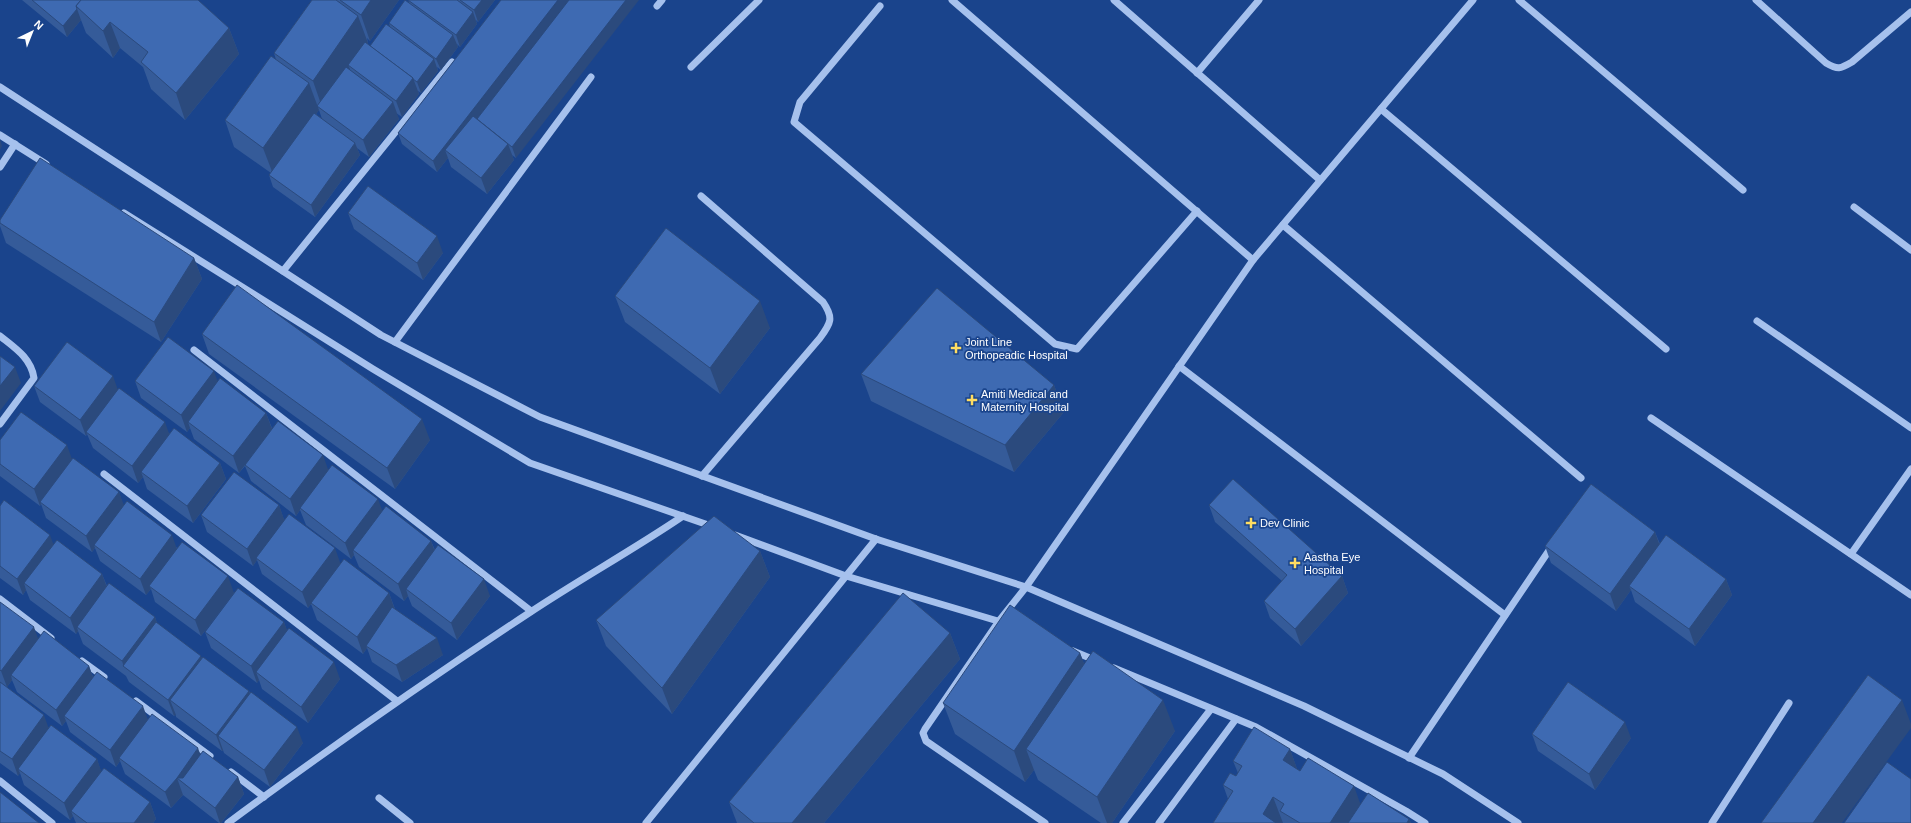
<svg xmlns="http://www.w3.org/2000/svg" width="1911" height="823" viewBox="0 0 1911 823" font-family="Arial,sans-serif">
<style>
.lines{fill:none;stroke-linecap:round;stroke-linejoin:round}
.minor{stroke:#a6c1ed;stroke-width:7}
.wall{fill:#355b99;fill-rule:evenodd}
.shaded-wall{fill:#2b4a7d}
.building{fill:#3e6ab2;stroke:#2b4a7d}
.poi-dot{fill:#ffdd62;stroke:#1a448c;stroke-width:1.5}
.labels{text-anchor:middle;dominant-baseline:central;stroke-width:3.5;stroke-linejoin:round;paint-order:stroke}
.poi-label{font-size:11px;fill:#fff;stroke:#1a448c;text-anchor:start}
</style>
<rect width="100%" height="100%" fill="#1a448c"/>
<g class="lines">
<g class="minor">
<path d="M952,0l301,260"/>
<path d="M1114,0l206,180"/>
<path d="M1519,0l224,190"/>
<path d="M1756,0l70,63c12,7 14,6 26,-1l59,-50"/>
<path d="M657,6l5,-6"/>
<path d="M880,6l-80,96 -6,20 261,222 22,5 120,-138"/>
<path d="M691,67l68,-67"/>
<path d="M1197,73l62,-73"/>
<path d="M0,87l381,248 159,82 336,122 150,48 278,119 139,68 75,49"/>
<path d="M1381,109l285,240"/>
<path d="M0,135l46,29"/>
<path d="M0,167l15,-23"/>
<path d="M701,196l122,106c11,16 8,21 -3,36l-118,138"/>
<path d="M1854,207l57,43"/>
<path d="M124,213l249,156 157,94 184,64"/>
<path d="M1283,225l298,253"/>
<path d="M283,271l169,-209"/>
<path d="M1757,321l154,107"/>
<path d="M0,336c15,12 31,22 34,42l-34,46"/>
<path d="M395,342l196,-265"/>
<path d="M194,350l337,261"/>
<path d="M1179,366l326,249"/>
<path d="M1651,418l260,177"/>
<path d="M104,474l293,227"/>
<path d="M735,535l111,41 162,48"/>
<path d="M1851,554l60,-85"/>
<path d="M0,599l51,39"/>
<path d="M1073,651l24,10"/>
<path d="M82,661l22,16"/>
<path d="M1114,668l142,59 150,84 19,12"/>
<path d="M136,701l74,55"/>
<path d="M1409,758l143,-212"/>
<path d="M231,772l33,25"/>
<path d="M0,781l52,42"/>
<path d="M379,798l31,25"/>
<path d="M228,823c99,-73 199,-143 301,-210 51,-34 104,-63 154,-97"/>
<path d="M646,823l230,-284"/>
<path d="M1045,823l-119,-82 -3,-8 2,-4 74,-108 27,-34 227,-327 220,-260"/>
<path d="M1123,823l88,-114"/>
<path d="M1159,823l77,-104"/>
<path d="M1712,823l77,-120"/>
</g>
</g>
<g class="wall">
<path d="M22,0h176l31,28 10,26 -54,66 -34,-31 -8,-22 -23,-19 -7,10 -27,-25 -5,-13 -14,17z"/>
<path d="M312,0h87l-29,41 -3,-3 1,5 -1,1 3,2 20,-19 -1,-4 20,-21 -1,-2h87l-17,22 -2,-2 1,4 -17,23 -3,-3 1,3 -17,23 -4,-3 1,4 -17,22 -3,-2 1,3 -17,23 -6,-4 3,6 -30,38 -12,-9 3,7 -45,62 -42,-30 -4,-12 2,-2 -37,-26 -9,-27 51,-60 -2,-7zM319,110l3,9 -6,-5z"/>
<path d="M501,0l15,158 -4,-3 2,5 -27,34 -36,-27 -3,-9 -11,14 -35,-28 -4,-11z"/>
<path d="M348,213l95,40 -20,27 -69,-51z"/>
<path d="M0,220l194,38 8,21 -41,63 -155,-99 -6,-17z"/>
<path d="M615,296l155,32 -50,66 -95,-72z"/>
<path d="M202,334l228,106 -35,49 -186,-135z"/>
<path d="M861,374l193,11 10,27 -50,60 -143,-71z"/>
<path d="M135,381l83,1 48,31 6,15 57,42 53,41 49,30 4,9 55,46 -33,44 -45,-34 -4,-10 -4,5 -45,-34 -5,-12 -3,4 -45,-34 -6,-15 -4,6 -45,-35 -6,-15 -6,7 -45,-34 -4,-11 -3,4 -46,-34z"/>
<path d="M34,386l84,4 52,44 50,29 6,16 -33,44 -46,-34 -4,-12 -5,6 -45,-35 -6,-14 -1,2 -46,-34z"/>
<path d="M0,440l72,19 47,33 4,13 111,88 -33,43 -46,-34 -4,-13 -5,6 -46,-34 -5,-13 -3,4 -46,-34 -5,-14 -1,2 -40,-30z"/>
<path d="M279,505l5,15 57,44 48,29 6,16 48,46 -41,27 -30,-20 -5,-14 -4,6 -46,-34 -6,-16 -3,4 -46,-34 -5,-14 -4,6 -46,-34 -6,-17z"/>
<path d="M1209,505l133,71 6,17 -47,53 -31,-28 -6,-17 18,-20 -67,-59z"/>
<path d="M0,506l53,39 49,29 5,12 48,31 2,6 45,35 47,33 1,2 53,50 -33,44 -46,-34 -1,-3 -1,1 -46,-34v-2l-2,1 -45,-34 -3,-6 -43,-32 -5,-13 -2,3 -46,-34 -4,-10 -3,5 -23,-17z"/>
<path d="M1655,532l5,12 66,35 6,16 -37,51 -60,-44 -4,-12 -15,21 -65,-48 -6,-17z"/>
<path d="M760,551l10,26 -98,137 -66,-68 -10,-26z"/>
<path d="M0,602l38,37 51,27 4,11 55,43 52,35 38,22 6,17 -23,29h-2l-36,-28 -12,13 -46,-34 -5,-13 -4,6 -46,-35 -4,-11 -4,5 -45,-34 -5,-12 -5,7 42,41 48,31 4,13 49,30 6,17 -3,4h-77l-3,-7 -3,4 -46,-35 -4,-12 -2,3 -18,-13z"/>
<path d="M284,622l3,9 53,48 -32,44 -46,-34 -3,-9 -2,3 -46,-35 -6,-16z"/>
<path d="M950,633l10,26 -136,164h-87l-8,-21z"/>
<path d="M1080,653l4,11 91,67 -63,92h-11l-63,-43 -4,-10 -9,12 -70,-48 -12,-31z"/>
<path d="M1532,734l99,4 -36,52 -57,-39z"/>
<path d="M1290,749l7,20 63,35 49,15 2,4h-198l15,-24 -5,-14 13,-9 2,-3 -5,-12z"/>
</g>
<g class="shaded-wall">
<path d="M371,0h28l-29,41 -9,-26z"/>
<path d="M482,0h13l-17,22 -4,-12z"/>
<path d="M558,0h13l-94,121 -32,29 3,8 -11,14 -4,-11z"/>
<path d="M626,0h13l-123,158 -4,-11z"/>
<path d="M77,9l4,11 -14,17 -4,-11z"/>
<path d="M473,12l4,12 -17,23 -4,-12z"/>
<path d="M358,16l10,27 -17,24 -3,-2 2,4 -28,38 -9,-26z"/>
<path d="M110,22l10,26 -7,10 -10,-27z"/>
<path d="M229,28l10,26 -54,66 -9,-27z"/>
<path d="M453,35l5,12 -17,23 -5,-11z"/>
<path d="M434,59l4,12 -17,22 -4,-11z"/>
<path d="M413,78l6,16 -17,23 -6,-16z"/>
<path d="M309,83l10,27 -46,64 -10,-26z"/>
<path d="M393,102l6,17 -30,38 -6,-17z"/>
<path d="M0,139l2,7 -2,4z"/>
<path d="M355,143l5,12 -45,62 -4,-12z"/>
<path d="M508,144l6,16 -27,34 -6,-16z"/>
<path d="M437,236l6,17 -20,27 -6,-17z"/>
<path d="M194,258l8,21 -41,63 -7,-20z"/>
<path d="M760,301l10,27 -50,66 -10,-26z"/>
<path d="M15,367l6,16 -21,28v-25z"/>
<path d="M214,371l6,17 -32,34 2,6 -3,4 -6,-17z"/>
<path d="M113,376l6,17 -33,39 1,2 -1,2 -6,-16z"/>
<path d="M1054,385l10,27 -50,60 -9,-27z"/>
<path d="M266,413l6,16 -33,44 -6,-17z"/>
<path d="M422,419l8,21 -35,49 -8,-21z"/>
<path d="M165,422l6,17 -30,33 2,5 -5,6 -6,-17z"/>
<path d="M67,445l6,17 -33,40 1,2 -1,2 -6,-17z"/>
<path d="M323,455l6,17 -29,36v2l-4,6 -6,-17z"/>
<path d="M220,463l6,16 -33,44 -6,-17z"/>
<path d="M119,492l6,16 -31,37 1,3 -3,4 -6,-16z"/>
<path d="M378,499l6,16 -31,35 1,5 -3,4 -6,-16z"/>
<path d="M279,505l6,17 -29,36 1,2 -4,6 -6,-17z"/>
<path d="M1655,532l6,17 -32,37 2,4 -15,21 -6,-17z"/>
<path d="M50,535l6,16 -32,32 2,7 -3,5 -6,-16z"/>
<path d="M172,535l6,17 -29,34 2,3 -5,6 -6,-16z"/>
<path d="M431,541l6,16 -31,32 2,7 -4,5 -6,-17z"/>
<path d="M335,548l6,17 -33,43 -6,-16z"/>
<path d="M760,551l10,26 -98,137 -10,-26z"/>
<path d="M102,574l6,16 -31,37 1,4 -2,3 -6,-16z"/>
<path d="M228,576l6,17 -33,43 -6,-16z"/>
<path d="M1342,576l6,17 -47,53 -6,-17z"/>
<path d="M484,579l6,17 -33,44 -6,-17z"/>
<path d="M1726,579l6,16 -37,51 -6,-17z"/>
<path d="M389,593l6,17 -29,36 1,2 -4,6 -6,-17z"/>
<path d="M155,617l6,17 -37,33 -2,-6z"/>
<path d="M284,622l6,16 -34,34 3,8 -2,3 -6,-17z"/>
<path d="M34,627l6,17 -29,31 1,5 -5,7 -6,-16z"/>
<path d="M950,633l10,26 -136,164h-32z"/>
<path d="M437,638l6,17 -41,27 -6,-17z"/>
<path d="M1080,653l12,31 -66,65 8,21 -9,12 -11,-31z"/>
<path d="M201,656l6,17 -37,27 6,15 -2,1 -6,-16z"/>
<path d="M334,662l6,17 -32,44 -7,-16z"/>
<path d="M89,666l6,17 -31,33 2,5 -4,5 -6,-16z"/>
<path d="M249,691l6,16 -37,29 5,14 -1,1 -6,-16z"/>
<path d="M1163,700l12,31 -63,92h-5l-10,-26z"/>
<path d="M1902,700l9,24v4l-69,95h-29z"/>
<path d="M143,706l6,17 -30,35 1,3 -4,6 -6,-17z"/>
<path d="M44,715l6,17 -32,37 2,4 -2,3 -6,-17z"/>
<path d="M1625,722l6,16 -36,52 -6,-16z"/>
<path d="M297,727l6,16 -33,44 -6,-17z"/>
<path d="M198,748l6,17 -16,22 -11,-9z"/>
<path d="M1290,749l11,31 -18,-20z"/>
<path d="M97,759l6,17 -32,35 2,5 -3,4 -6,-17z"/>
<path d="M238,777l6,17 -23,29h-1l-5,-15z"/>
<path d="M177,778l6,17 -12,13 -6,-16z"/>
<path d="M1354,786l11,31 -4,6h-31z"/>
<path d="M1273,797l10,26h-17l-3,-9z"/>
<path d="M150,802l6,17 -3,4h-19z"/>
<path d="M1409,819l2,4h-4z"/>
</g>
<g class="building">
<path d="M32,0h49l-5,6 1,3 -14,17z"/>
<path d="M81,0h117l31,28 -53,65 -35,-31 7,-10 -38,-30 -7,9 -27,-25z"/>
<path d="M312,0h24l22,16 -45,65 -39,-28z"/>
<path d="M340,0h31l-10,15z"/>
<path d="M405,0l48,35 -17,24 -47,-36z"/>
<path d="M408,0h49l16,12 -17,23z"/>
<path d="M460,0h22l-8,10z"/>
<path d="M501,0h57l-125,161 -35,-28z"/>
<path d="M569,0h57l-114,147 -35,-28z"/>
<path d="M386,24l48,35 -17,23 -4,-3v-1l-43,-32z"/>
<path d="M365,42l48,36 -17,23 -48,-36z"/>
<path d="M271,56l38,27 -46,65 -38,-28z"/>
<path d="M346,67l47,35 -30,38 -46,-34z"/>
<path d="M314,113l41,30 -44,62 -42,-30z"/>
<path d="M473,116l35,28 -27,34 -36,-28z"/>
<path d="M40,158l154,100 -40,64 -154,-99v-3z"/>
<path d="M368,186l69,50 -20,27 -69,-50z"/>
<path d="M666,228l94,73 -50,67 -95,-72z"/>
<path d="M237,285l185,134 -35,49 -185,-134z"/>
<path d="M937,288l117,97 -49,60 -144,-71z"/>
<path d="M168,337l46,34 -33,44 -46,-34z"/>
<path d="M67,342l46,34 -33,44 -46,-34z"/>
<path d="M0,356l15,11 -15,19z"/>
<path d="M220,378l46,35 -33,43 -45,-34z"/>
<path d="M119,388l46,34 -33,44 -46,-34z"/>
<path d="M21,412l46,33 -33,44 -34,-25v-24z"/>
<path d="M278,421l45,34 -33,44 -45,-34z"/>
<path d="M174,428l46,35 -33,43 -46,-34z"/>
<path d="M73,458l46,34 -33,44 -46,-34z"/>
<path d="M332,465l46,34 -33,44 -45,-35z"/>
<path d="M234,472l45,33 -32,44 -46,-34z"/>
<path d="M1233,479l109,97 -47,53 -31,-28 23,-26 -78,-70z"/>
<path d="M1591,484l64,48 -45,62 -65,-48z"/>
<path d="M4,500l46,35 -33,44 -17,-13v-60z"/>
<path d="M127,501l45,34 -32,44 -46,-34z"/>
<path d="M386,506l45,35 -33,43 -45,-34z"/>
<path d="M289,514l46,34 -33,44 -46,-34z"/>
<path d="M714,516l46,35 -98,137 -66,-68z"/>
<path d="M1666,535l60,44 -37,50 -60,-43z"/>
<path d="M57,540l45,34 -32,44 -46,-35z"/>
<path d="M182,542l46,34 -33,44 -46,-34z"/>
<path d="M438,545l46,34 -33,44 -45,-34z"/>
<path d="M344,559l45,34 -32,44 -46,-34z"/>
<path d="M109,583l46,34 -33,44 -45,-34z"/>
<path d="M238,588l46,34 -33,44 -46,-34z"/>
<path d="M903,593l47,40 -158,190h-38l-25,-21z"/>
<path d="M0,602l34,25 -33,44 -1,-1z"/>
<path d="M1010,605l70,48 -66,98 -71,-48z"/>
<path d="M392,607l45,31 -41,27 -30,-19z"/>
<path d="M156,622l45,34 -33,44 -45,-34z"/>
<path d="M289,628l45,34 -33,45 -45,-35z"/>
<path d="M44,631l45,35 -33,44 -45,-35z"/>
<path d="M1093,651l70,49 -66,97 -71,-48z"/>
<path d="M203,657l46,34 -33,44 -46,-35z"/>
<path d="M97,672l46,34 -33,44 -46,-34z"/>
<path d="M1868,675l34,25 -89,123h-52z"/>
<path d="M0,682l44,33 -32,44 -12,-8z"/>
<path d="M1568,682l57,40 -36,52 -57,-40z"/>
<path d="M251,692l46,35 -33,43 -46,-34z"/>
<path d="M152,714l46,34 -21,30 -12,14 -46,-34z"/>
<path d="M51,725l46,34 -33,44 -46,-34z"/>
<path d="M1254,727l36,22 -7,11 17,11 8,-13 46,28 -24,37h-30l-20,-12 4,-7 -11,-7 -10,17 13,9h-63l20,-32 -10,-6 7,-12 6,3 6,-10 -9,-5z"/>
<path d="M203,751l35,26 -23,31 -38,-30h6z"/>
<path d="M1887,762l24,17v44h-67z"/>
<path d="M104,768l46,34 -16,21h-47l-16,-12z"/>
<path d="M0,792l39,31h-39z"/>
<path d="M1368,793l41,26 -2,4h-59z"/>
</g>
<g class="poi-dot">
<path d="M954 342h4v4h4v4h-4v4h-4v-4h-4v-4h4z"/>
<path d="M970 394h4v4h4v4h-4v4h-4v-4h-4v-4h4z"/>
<path d="M1249 517h4v4h4v4h-4v4h-4v-4h-4v-4h4z"/>
<path d="M1293 557h4v4h4v4h-4v4h-4v-4h-4v-4h4z"/>
</g>
<g class="labels">
<g class="poi-label">
<text x="965" y="342">Joint Line<tspan x="965" dy="13">Orthopeadic Hospital</tspan></text>
<text x="981" y="394">Amiti Medical and<tspan x="981" dy="13">Maternity Hospital</tspan></text>
<text x="1260" y="523">Dev Clinic</text>
<text x="1304" y="557">Aastha Eye<tspan x="1304" dy="13">Hospital</tspan></text>
</g>
</g>
<g transform="translate(32 32) rotate(43)" stroke="#1a448c" stroke-width="3" paint-order="stroke">
<path d="M0-3L7 15L0 10L-7 15Z" fill="#ffffff"/>
<text y="-6" font-size="11" font-weight="bold" text-anchor="middle" fill="#ffffff">N</text>
</g>
</svg>
